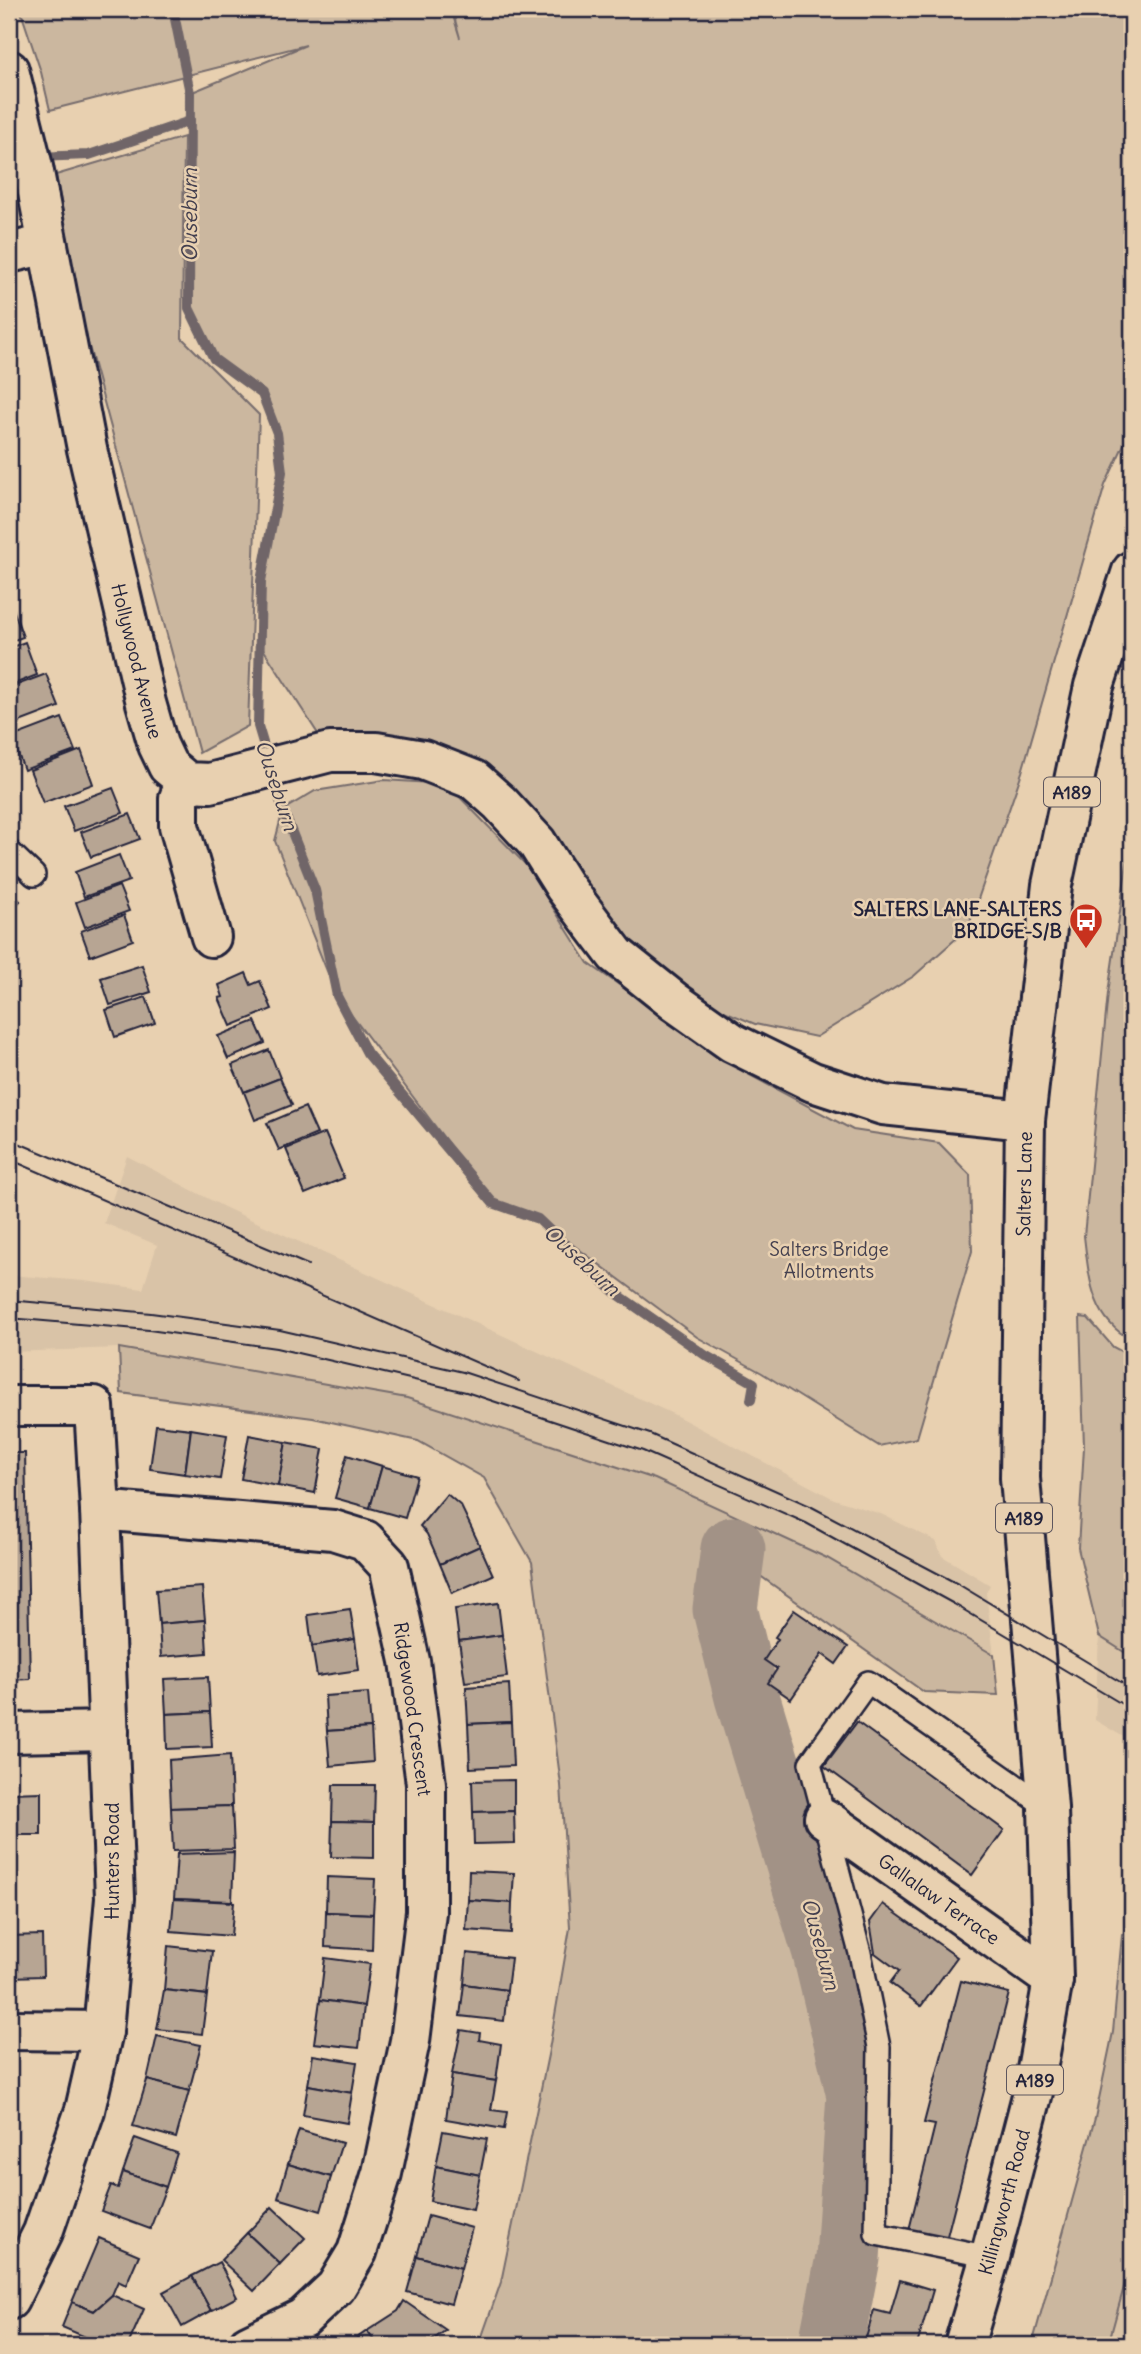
<svg xmlns="http://www.w3.org/2000/svg" width="1141" height="2354" viewBox="0 0 1141 2354" font-family="Delius,sans-serif">
<style>
.built{fill:#d9c3a7}
.green{fill:#cbb79f;stroke:#766c6d;stroke-width:2}
.lines{fill:none;stroke-linecap:round;stroke-linejoin:round}
.stream{stroke:#6f6568;stroke-width:10}
.river{stroke:#a29286;stroke-width:65}
.building{fill:#b7a593;stroke:#22223b;stroke-width:2}
.lane-casing{stroke:#22223b;stroke-width:26}
.street-casing{stroke:#22223b;stroke-width:44}
.primary-casing{stroke:#22223b;stroke-width:44}
.lane{stroke:#e8d0b0;stroke-width:21}
.street{stroke:#e8d0b0;stroke-width:38}
.primary{stroke:#e8d0b0;stroke-width:38}
.tram{stroke:#22223b;stroke-width:2}
.labels{text-anchor:middle;dominant-baseline:central;stroke-width:5;stroke-linejoin:round;paint-order:stroke}
.shield{fill:#e8d0b0;stroke:#5d565e;stroke-width:2}
.shield-label{font-size:18px;font-weight:bold;fill:#22223b}
.street-label{font-size:19px;fill:#22223b;stroke:#e8d0b0}
.poi-label{font-size:19px;font-weight:bold;fill:#22223b;stroke:#e8d0b0;text-anchor:end}
.park-label{font-size:19px;fill:#44404f;stroke:#e8d0b0}
.water-label{font-size:21px;font-style:italic;fill:#423e4e;stroke:#e8d0b0}
</style>
<rect width="100%" height="100%" fill="#e8d0b0"/>
<filter id="ink" filterUnits="userSpaceOnUse"><feTurbulence type="fractalNoise" baseFrequency=".0143" numOctaves="2"/><feDisplacementMap in="SourceGraphic" scale="14" xChannelSelector="R" yChannelSelector="G"/><feConvolveMatrix kernelMatrix="1 2 1 2 8 2 1 2 1" color-interpolation-filters="sRGB"/></filter>
<g filter="url(#ink)">
<g class="built">
<path d="M127,1156l97,51 449,207 161,85 47,15 55,27 6,15 48,29 -4,8 8,62 -167,-97 -172,-79 -248,-81 -288,-50 -110,4v-77l75,6 59,8 14,-44 -53,-22z"/>
<path d="M1099,1636l33,21v85l-37,-22z"/>
<path d="M1132,2258v87h-24z"/>
</g>
<g class="green">
<path d="M20,9h431l9,29 -8,-29h680v418l-27,58 -83,287 -54,156 -54,48 -98,61 -61,-13 -62,-26 -52,-44 -91,-119 -63,-66 -165,-29 -62,-96 1,-63 21,-109 -5,-39 -15,-39 -48,-35 -25,-51 1,-215 116,-48 -256,65 -9,-38z"/>
<path d="M184,137l-2,201 77,77 -11,311 -49,27 -115,-425 -28,-153z"/>
<path d="M384,780l63,4 79,81 62,98 154,108 111,59 86,13 31,32 2,76 -55,187 -38,8 -117,-73 -65,-36 -159,-118 -45,-16 -156,-207 -62,-155 8,-31 32,-19z"/>
<path d="M1132,829v511c-41,-21 -43,-63 -48,-104l24,-243z"/>
<path d="M1080,1317l8,1 25,29 19,10v300l-33,-21 -21,-88 6,-101z"/>
<path d="M119,1348l288,50 248,81 172,79 167,97 4,40 -74,-3 -172,-122 -4,48 5,52 36,97 60,223 12,66 3,166 -14,123h-371l22,-63 48,-232 21,-122 -9,-143 -29,-223 -48,-84 -66,-37 -105,-23 -192,-25z"/>
<path d="M1132,1932v326l-24,87h-76l63,-227 18,-86 9,-97z"/>
</g>
<g class="lines">
<g class="stream">
<path d="M173,9l17,84 -1,215 25,51 48,35 15,39 5,39 -21,109 -3,145 25,84 32,80 22,106 30,57 126,150 45,16 75,72 92,64 49,28 -3,17"/>
<path d="M9,158l80,-3 101,-34"/>
</g>
<path class="river" d="M733,1549l-8,60 22,88 77,252 35,146 -11,163 -17,87"/>
</g>
<g class="building">
<path d="M11,603l12,34 -14,5v-38z"/>
<path d="M25,642l12,33 -28,11v-38z"/>
<path d="M46,674l13,33 -50,19v-38z"/>
<path d="M62,718l13,33 -51,19 -12,-33z"/>
<path d="M81,750l12,34 -50,19 -13,-33z"/>
<path d="M113,788l10,25 -49,18 -10,-25z"/>
<path d="M130,814l10,25 -49,18 -10,-25z"/>
<path d="M119,855l10,26 -45,16 -9,-25z"/>
<path d="M119,886l10,25 -44,16 -9,-25z"/>
<path d="M9,890l11,11 -11,12z"/>
<path d="M124,915l9,25 -43,16 -9,-25z"/>
<path d="M142,965l9,27 -41,13 -9,-27z"/>
<path d="M246,973l5,12 9,-4 12,28 -41,17 -12,-28 4,-1 -4,-12z"/>
<path d="M146,997l9,26 -40,14 -9,-27z"/>
<path d="M255,1021l10,22 -37,16 -10,-23z"/>
<path d="M269,1050l11,28 -36,14 -12,-27z"/>
<path d="M280,1078l12,27 -37,15 -11,-28z"/>
<path d="M305,1107l12,27 -38,16 -12,-27z"/>
<path d="M325,1133l19,45 -39,16 -19,-45z"/>
<path d="M156,1425l35,4 -6,45 -35,-5z"/>
<path d="M191,1429l36,6 -7,44 -35,-5z"/>
<path d="M249,1435l37,7 -8,44 -37,-7z"/>
<path d="M286,1442l37,7 -8,44 -37,-7z"/>
<path d="M9,1453h16l5,226 -21,1z"/>
<path d="M347,1455l35,11 -12,42 -35,-10z"/>
<path d="M382,1466l35,10 -12,42 -35,-10z"/>
<path d="M447,1494l14,12 19,40 -40,18 -13,-30 -7,-8z"/>
<path d="M480,1546l13,29 -41,18 -12,-29z"/>
<path d="M202,1587l3,33 -46,4 -3,-34z"/>
<path d="M498,1603l4,32 -43,6 -4,-32z"/>
<path d="M350,1609l5,30 -43,7 -4,-31z"/>
<path d="M794,1610l54,37 -12,17 -14,-10 -31,45 -23,-16 9,-14 -13,-9 14,-21 -3,-2z"/>
<path d="M205,1620l2,33 -46,4 -2,-33z"/>
<path d="M502,1635l5,42 -42,5 -6,-41z"/>
<path d="M355,1639l4,31 -42,6 -5,-30z"/>
<path d="M208,1677l2,35 -44,2 -2,-35z"/>
<path d="M509,1684l2,38 -43,2 -2,-37z"/>
<path d="M368,1693l3,35 -44,3 -2,-35z"/>
<path d="M210,1712l2,35 -45,2 -1,-35z"/>
<path d="M511,1722l2,44 -43,2 -2,-44z"/>
<path d="M857,1722l147,108 -32,45 -148,-109z"/>
<path d="M371,1728l2,34 -43,4 -3,-35z"/>
<path d="M230,1755l2,51 -61,2 -2,-48z"/>
<path d="M514,1780v31l-41,1 -1,-31z"/>
<path d="M333,1785h42l-1,37 -42,-1z"/>
<path d="M41,1792v43h-32v-42z"/>
<path d="M232,1806l2,43 -61,2 -2,-43z"/>
<path d="M514,1811l1,32 -41,1 -1,-32z"/>
<path d="M332,1821l42,1v36l-43,-1z"/>
<path d="M234,1852l-2,49 -58,-2 3,-45z"/>
<path d="M469,1871l45,2 -2,30 -44,-3z"/>
<path d="M327,1877l48,2 -2,35 -47,-2z"/>
<path d="M174,1899l60,3 -3,34 -60,-5z"/>
<path d="M468,1900l44,3 -1,30 -45,-3z"/>
<path d="M883,1904l74,53 -36,49 -31,-23 9,-12 -24,-18 -5,-31z"/>
<path d="M326,1912l47,2 -1,36 -47,-3z"/>
<path d="M42,1935l1,41 -34,1v-41z"/>
<path d="M168,1946l44,5 -5,44 -43,-5z"/>
<path d="M467,1953l44,5 -4,32 -43,-6z"/>
<path d="M325,1958l45,6 -6,42 -44,-6z"/>
<path d="M961,1981l48,12 -63,247 -37,-10 26,-105 -11,-2z"/>
<path d="M464,1984l43,6 -3,31 -44,-5z"/>
<path d="M164,1990l43,5 -5,39 -45,-5z"/>
<path d="M320,2000l44,6 -5,42 -45,-5z"/>
<path d="M461,2030l19,3 -1,7 22,4 -5,37 -44,-7z"/>
<path d="M157,2036l44,9 -12,46 -42,-11z"/>
<path d="M313,2055l44,7 -5,31 -44,-8z"/>
<path d="M9,2072h3l2,46h-5z"/>
<path d="M452,2074l44,7 -5,29 16,2 -3,17 -58,-10z"/>
<path d="M147,2080l42,11 -13,47 -43,-12z"/>
<path d="M308,2085l44,8 -5,30 -44,-8z"/>
<path d="M299,2130l43,13 -11,34 -43,-13z"/>
<path d="M443,2131l44,8 -7,36 -44,-9z"/>
<path d="M135,2138l42,15 -11,34 -43,-15z"/>
<path d="M288,2164l43,13 -10,34 -43,-13z"/>
<path d="M436,2166l44,9 -7,35 -43,-9z"/>
<path d="M123,2172l43,15 -16,42 -49,-18 10,-26 7,3z"/>
<path d="M272,2207l33,31 -25,26 -33,-31z"/>
<path d="M428,2216l44,12 -11,40 -44,-12z"/>
<path d="M247,2233l33,31 -26,27 -33,-31z"/>
<path d="M99,2238l40,17 -13,30 -8,-4 -6,14 -18,16 -22,-9z"/>
<path d="M417,2256l44,12 -10,36 -44,-12z"/>
<path d="M219,2262l18,35 -26,14 -19,-35z"/>
<path d="M192,2276l19,35 -29,16 -19,-35z"/>
<path d="M900,2280l33,10 -16,55h-53l10,-35 16,4z"/>
<path d="M112,2295l32,14 -16,36h-24l-42,-18 10,-25 22,9z"/>
<path d="M404,2301l42,29 -20,15h-49l-10,-14 31,-20z"/>
<path d="M367,2331l10,14h-30z"/>
</g>
<g class="lines">
<g class="lane-casing">
<g id="lane">
<path d="M9,851l25,24"/>
<path d="M990,2257l-114,-23 3,-187 -19,-94 -50,-190 58,-81 180,126"/>
</g>
</g>
<g class="street-casing">
<g id="street">
<path d="M9,70l24,97 54,282 59,254 12,42 10,21 19,16 23,1 120,-31h46l47,8 51,20 26,23 37,40 27,43 52,69 59,47 58,41 80,39 70,23 142,15"/>
<path d="M9,253l38,-9"/>
<path d="M187,782l-8,16v28l32,111"/>
<path d="M9,1406h85l6,104 15,388 -12,133 -18,79 -42,122 -34,68"/>
<path d="M100,1510l233,20 32,10 24,26 21,95 16,123v128l-16,129 -28,132 -25,79 -21,35 -33,31 -55,27"/>
<path d="M9,1733l100,-2"/>
<path d="M824,1818l229,162"/>
<path d="M9,2030l94,1"/>
</g>
</g>
<g class="primary-casing">
<path id="primary" d="M964,2345l26,-88 43,-165 20,-112 -5,-172 -28,-330 5,-358 27,-235 42,-199 38,-115"/>
</g>
<use href="#lane" class="lane"/>
<use href="#street" class="street"/>
<use href="#primary" class="primary"/>
<g class="tram">
<path d="M9,1139l299,126"/>
<path d="M9,1159l510,222"/>
<path d="M9,1300l142,13 129,17 183,42 187,62 160,72 148,78 174,105"/>
<path d="M9,1318l140,12 127,18 190,44 177,59 163,72 148,81 178,106"/>
</g>
</g>
</g>
<defs>
<g id="bus-pin" transform="scale(1.75)"><path d="M0 17L-7.5 6A9.5 9.5 0 1 1 7.5 6Z" fill="#c8321e" stroke="#e8d0b0"/><path d="M-5-6H5V4H4V6H2V4H-2V6H-4V4H-5ZM-3.5-4V0h7V-4ZM-3.5 1.2v1.5H-2V1.2ZM2 1.2v1.5H3.5V1.2Z" fill="#fff"/></g>
</defs>
<g fill-rule="evenodd">
<use href="#bus-pin" x="1086" y="920"/>
</g>
<g class="labels">
<g class="shield">
<rect x="1044" y="777.5" width="56" height="29" rx="5"/>
<rect x="996" y="1503.5" width="56" height="29" rx="5"/>
<rect x="1007" y="2065.5" width="56" height="29" rx="5"/>
</g>
<g class="shield-label">
<text x="1072" y="792">A189</text>
<text x="1024" y="1518">A189</text>
<text x="1035" y="2080">A189</text>
</g>
<g class="street-label">
<text transform="translate(137 661) rotate(76)">Hollywood Avenue</text>
<text transform="translate(1024 1184) rotate(-89)">Salters Lane</text>
<text transform="translate(413 1709) rotate(82)">Ridgewood Crescent</text>
<text transform="translate(112 1861) rotate(-90)">Hunters Road</text>
<text transform="translate(939 1899) rotate(35)">Gallalaw Terrace</text>
<text transform="translate(1004 2202) rotate(-75)">Killingworth Road</text>
</g>
<g class="poi-label">
<text x="1062" y="909">SALTERS LANE-SALTERS<tspan x="1062" dy="22">BRIDGE-S/B</tspan></text>
</g>
<g class="park-label">
<text x="829" y="1249">Salters Bridge<tspan x="829" dy="22">Allotments</tspan></text>
</g>
<g class="water-label">
<text transform="translate(189 215) rotate(-90)">Ouseburn</text>
<text transform="translate(277 785) rotate(72)">Ouseburn</text>
<text transform="translate(582 1260) rotate(42)">Ouseburn</text>
<text transform="translate(821 1944) rotate(75)">Ouseburn</text>
</g>
</g>
<rect width="1141" height="2354" fill="none" stroke="#e8d0b0" stroke-width="35"/>
<rect x="18" y="18" width="1106" height="2319" fill="none" stroke="#22223b" stroke-width="2.5" filter="url(#ink)"/>
</svg>
